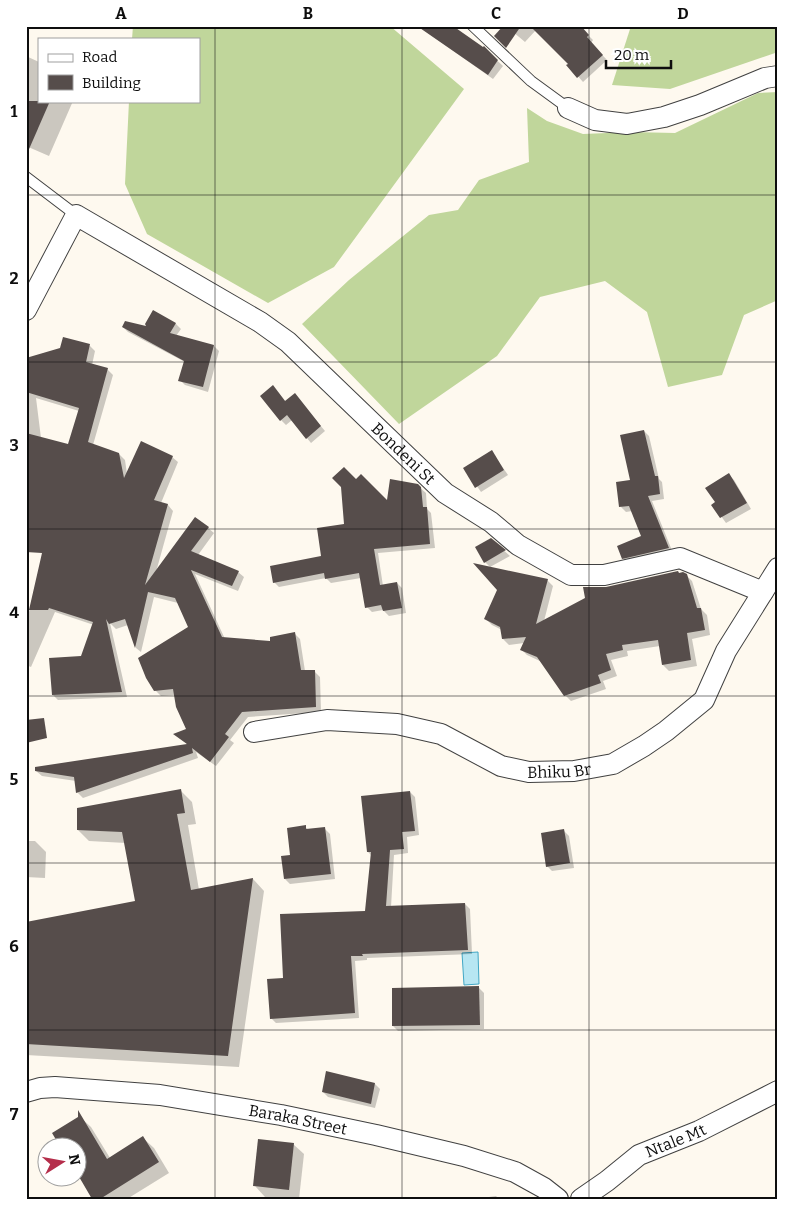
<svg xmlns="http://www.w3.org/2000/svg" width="804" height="1225" viewBox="0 0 804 1225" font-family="Bitter,serif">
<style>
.forest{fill:#c0d69b}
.water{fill:#b7e6f2;stroke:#42a7c5}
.shadow{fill:#0003;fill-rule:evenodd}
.building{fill:#564d4b}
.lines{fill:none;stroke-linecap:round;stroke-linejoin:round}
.service-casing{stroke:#414141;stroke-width:12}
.minor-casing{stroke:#414141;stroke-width:22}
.service{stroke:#fff;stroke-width:10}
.minor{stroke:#fff;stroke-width:20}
.grid{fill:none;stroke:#0e0e0e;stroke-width:1;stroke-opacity:0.55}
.labels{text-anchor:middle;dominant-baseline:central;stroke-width:5;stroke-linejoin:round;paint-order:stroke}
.street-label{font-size:16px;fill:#0e0e0e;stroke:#fff}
.neatline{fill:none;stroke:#0e0e0e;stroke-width:2}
.grid-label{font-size:16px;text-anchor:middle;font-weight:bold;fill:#0e0e0e}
</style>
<rect width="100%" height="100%" fill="#fef9ef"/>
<g class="forest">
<path d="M133,26h257l74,63 -130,178 -66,36 -121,-69 -22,-50 4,-83h70v-62h-67z"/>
<path d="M631,26h147v26l-108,37 -58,-4z"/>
<path d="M778,92v208l-34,15 -22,60 -54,12 -21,-75 -42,-31 -65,16 -43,59 -98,68 -97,-100 47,-44 80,-65 29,-5 21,-30 50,-18 -2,-54 20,13 36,13 48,-2 44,1 83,-40z"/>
</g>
<path class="water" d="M478,952l1,32 -15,1 -2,-32z"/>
<g class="shadow">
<path d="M418,26l70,26 15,14 -10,13z"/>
<path d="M506,26h73l14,14 -2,3 16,17 -24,22 -15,-17 1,-1 -33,-34 -11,12z"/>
<path d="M26,56l13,6v39h34l-24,55 -23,-10z"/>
<path d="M153,311l23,13 5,5 -5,7 38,10 5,5 -11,41 -23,-7 -5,-5 5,-18 -57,-30 -5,-5 26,2z"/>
<path d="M64,339l26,7 5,5 -3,14 15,4 6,6 -20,70 26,9 6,6 2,14 45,-17 6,5 -17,41 7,2 5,6 -17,61 52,-44 6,5 -16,22 40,17 6,5 -6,14 -43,-17 30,65 47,4 23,-9 5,5 5,32h9l6,6 1,35 -73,5 -18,23 4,3 -18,23 -20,-14 2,6 -115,40 -6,-6 -1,-11 -34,-5 -6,-5 152,-26 -13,-11 13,-4 -13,-35 -14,1 -6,-6 34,-62 -11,-25 -24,-6 -13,55 -5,-4 -8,-23 -12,4 -6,-6 17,74 -69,3 -5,-5 29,-38 12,-32 -39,-13 -24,55 -5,-2v-40l20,-86 -20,-37v-143l35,-10zM36,398l43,13 -10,35 -28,-8z"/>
<path d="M278,392l8,10 13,-2 26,31 -14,12 -19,-23 -6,5 -5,-5z"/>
<path d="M644,431l5,5 10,43 3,3 2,17 -12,2 21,52 -45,10 -5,-5 20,-21 -11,-26 -6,1 -5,-5 11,-26z"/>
<path d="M492,452l16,23 -27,17 -16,-23z"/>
<path d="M729,475l5,5 17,29 -25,14 -13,-18 4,-2z"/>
<path d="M356,480l32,22 29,-17 9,8 1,16 4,4 4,35 -57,5 5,33 14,-3 5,5 4,25 -17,3 -6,-6 -11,2 -5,-5 -6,-29 -30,5 -5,-5 -47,9 -5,-5 49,-25 23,-32z"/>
<path d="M491,539l19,17 -20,11 -5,-5z"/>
<path d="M680,574l6,1 6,6 9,28 6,6 3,20 -18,4 5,27 -28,5 -6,-6 -3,-19 -33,5 1,5 -17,4 6,16 -14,5 3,8 -35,12 -6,-6 -23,-33 -15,-7 -6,-6 3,-6 -15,2 -6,-6 -1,-9 -10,-5 -6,-6 61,-39 6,6 -9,35 63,-33z"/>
<path d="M181,791l11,11 4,22 -8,1 11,65 54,-11 11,12 -25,176 -213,-12v-132l110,-21 -10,-59 -37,-2 -11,-11z"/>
<path d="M410,792l5,5 4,38 -12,2 1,16 -14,2 -3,52 74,-3 5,5 2,45 -105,4v2l-12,1 4,57 -83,5 -5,-5 13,-39 82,-67 6,-56 -4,-4z"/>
<path d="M305,827l4,3 16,-1 5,5 5,45 -45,5 -5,-5 6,-23z"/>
<path d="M564,831l5,5 5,32 -22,3 -5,-5z"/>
<path d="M26,841h9l11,11 -1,26 -19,-1z"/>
<path d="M479,988l5,5v36l-86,2 -5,-5z"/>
<path d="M375,1084l5,5 -5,19 -47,-11 -5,-5z"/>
<path d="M80,1117l11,10 19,31 33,-20 11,10 15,25 -42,26h-34l-15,-26v-25z"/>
<path d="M293,1144l11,10 -5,45 -34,-2 -10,-11z"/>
<path d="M496,1196l3,3h-25z"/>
</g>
<g class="building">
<path d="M417,26h36l30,21 1,-1 14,14 -10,15z"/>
<path d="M503,26h18l-15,22 -12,-12z"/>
<path d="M530,26h51l8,9 -2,2 16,18 -26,23 -11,-13 2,-1z"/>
<path d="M26,101h24l-24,55z"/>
<path d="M153,310l23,13 -6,10 44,12 -11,42 -25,-6 6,-20 -62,-34 3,-6 21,5 -1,-2z"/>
<path d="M63,337l27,7 -4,18 22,6 -20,74 31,11 5,25 17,-37 32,15 -19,44 14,4 -23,81 50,-68 14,10 -18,24 48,20 -7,15 -41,-16 31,67 48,4v-4l25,-5 6,38h14l1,37 -74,5 -17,22 4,3 -19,25 -18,-14 1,5 -117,40 -2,-16 -39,-6v-4l152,-23 -14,-10 13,-5 -10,-22 -3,-18 -19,2 -8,-13 -8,-20 50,-31 -13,-29 -27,-6 -13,56 -10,-29 -16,5 -3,-5 16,73 -70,3 -3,-37 32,-2 12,-34 -44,-14 -1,2h-19l13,-57 -16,-1v-119l42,11 11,-36 -53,-16v-34l34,-10z"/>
<path d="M273,385l12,16 10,-8 26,33 -15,13 -19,-24 -7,6 -20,-25z"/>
<path d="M644,430l11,46h3l2,18 -12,2 21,52 -47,11 -5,-13 24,-10 -12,-30 -10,1 -3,-25 14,-2 -10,-45z"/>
<path d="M492,450l12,20 -29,18 -12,-20z"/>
<path d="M344,467l12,12 5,-5 26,26 3,-21 28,5 3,3 2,20h4l3,37 -56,5 6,36 17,-3 5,26 -19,3 -2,-6 -16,3 -6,-35 -34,6 -1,-6 -51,10 -3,-17 51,-10 -4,-28 27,-4 -3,-37 -9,-9z"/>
<path d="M729,473l18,30 -27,15 -9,-13 4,-3 -10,-14z"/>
<path d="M491,538l15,12 -22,13 -9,-16z"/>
<path d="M473,563l75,16 -12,45 49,-26 -2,-11h23l72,-16 1,2 4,-1 4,2 10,34h4l4,22 -18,3 4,27 -29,5 -4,-25 -36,5 1,5 -17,4 5,16 -13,5 3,8 -37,13 -27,-39 -17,-7 6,-13 -24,2 -2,-12 -16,-8 13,-29z"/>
<path d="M44,718l3,20 -21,5v-23z"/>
<path d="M181,789l4,24 -8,1 14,76 62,-12 -25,178 -202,-12v-122l109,-21 -13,-69 -45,-2v-22z"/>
<path d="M410,791l5,40 -13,1 2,17 -14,1 -4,56 79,-3 3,47 -106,4 1,2h-12l4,57 -85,6 -3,-40 16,-1 -3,-64 85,-3 6,-59h-4l-6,-56z"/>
<path d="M306,825v4l19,-2 6,47 -47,5 -3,-23 9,-1 -3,-27z"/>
<path d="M564,829l6,34 -24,4 -5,-34z"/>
<path d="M479,986l1,39 -88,1v-38z"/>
<path d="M326,1071l49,12 -4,21 -49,-12z"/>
<path d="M78,1110l29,49 36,-23 16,26 -59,37h-8l-14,-24v-27h-17l-9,-15 26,-16z"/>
<path d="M258,1139l36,4 -5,47 -36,-4z"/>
</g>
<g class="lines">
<g class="service-casing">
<g id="service">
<path d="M473,26l58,55 37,27"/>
<path d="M26,177l50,38"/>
</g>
</g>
<g class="minor-casing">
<g id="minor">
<path d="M568,108l27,12 32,4 37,-7 36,-12 65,-27 13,-2"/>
<path id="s1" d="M26,310l50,-95 184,107 28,20 157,151 46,29 27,23 53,30h33l76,-17 83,34"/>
<path id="s2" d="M254,732l73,-12 70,4 44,10 60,32 28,6 45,-1 39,-7 31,-18 22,-15 38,-31 22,-49 52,-83"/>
<path id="s3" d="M26,1092l14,-4 15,-1 105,8 121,20 95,20 88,21 51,16 29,16 14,11"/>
<path id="s4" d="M581,1199l26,-18 32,-26 60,-24 79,-40"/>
</g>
</g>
<use href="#service" class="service"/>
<use href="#minor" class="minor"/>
</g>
<path class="grid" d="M215,26v1173M402,26v1173M589,26v1173M26,195h752M26,362h752M26,529h752M26,696h752M26,863h752M26,1030h752"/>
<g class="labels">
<g class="street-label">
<text stroke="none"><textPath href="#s1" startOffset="515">Bondeni St</textPath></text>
<text stroke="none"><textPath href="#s2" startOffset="316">Bhiku Br</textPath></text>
<text stroke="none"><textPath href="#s3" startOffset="275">Baraka Street</textPath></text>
<text stroke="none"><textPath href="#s4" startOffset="112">Ntale Mt</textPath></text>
</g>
</g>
<rect width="804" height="1225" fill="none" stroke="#ffffff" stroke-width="55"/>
<rect x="38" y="38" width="162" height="65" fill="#ffffff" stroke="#9f9f9f"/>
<rect x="48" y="54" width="25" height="8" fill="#ffffff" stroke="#9f9f9f"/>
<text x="82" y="62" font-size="15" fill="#0e0e0e">Road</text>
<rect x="48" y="75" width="25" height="15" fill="#564d4b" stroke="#9f9f9f"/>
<text x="82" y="88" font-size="15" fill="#0e0e0e">Building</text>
<g transform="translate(62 1162) rotate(79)"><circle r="24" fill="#ffffff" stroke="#9f9f9f"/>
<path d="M0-4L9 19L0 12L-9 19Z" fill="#b52e4b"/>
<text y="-8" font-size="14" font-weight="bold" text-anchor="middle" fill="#0e0e0e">N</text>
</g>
<path d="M606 60v8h65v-8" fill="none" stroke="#0e0e0e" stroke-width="2.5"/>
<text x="614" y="60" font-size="15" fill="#0e0e0e" stroke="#ffffff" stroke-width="4" paint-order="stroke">20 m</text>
<rect x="28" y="28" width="748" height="1170" class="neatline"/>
<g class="grid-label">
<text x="121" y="19">A</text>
<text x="308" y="19">B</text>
<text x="496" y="19">C</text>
<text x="683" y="19">D</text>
<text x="14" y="117">1</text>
<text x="14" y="284">2</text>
<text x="14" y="451">3</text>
<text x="14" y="618">4</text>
<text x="14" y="785">5</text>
<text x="14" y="952">6</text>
<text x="14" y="1120">7</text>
</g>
</svg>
